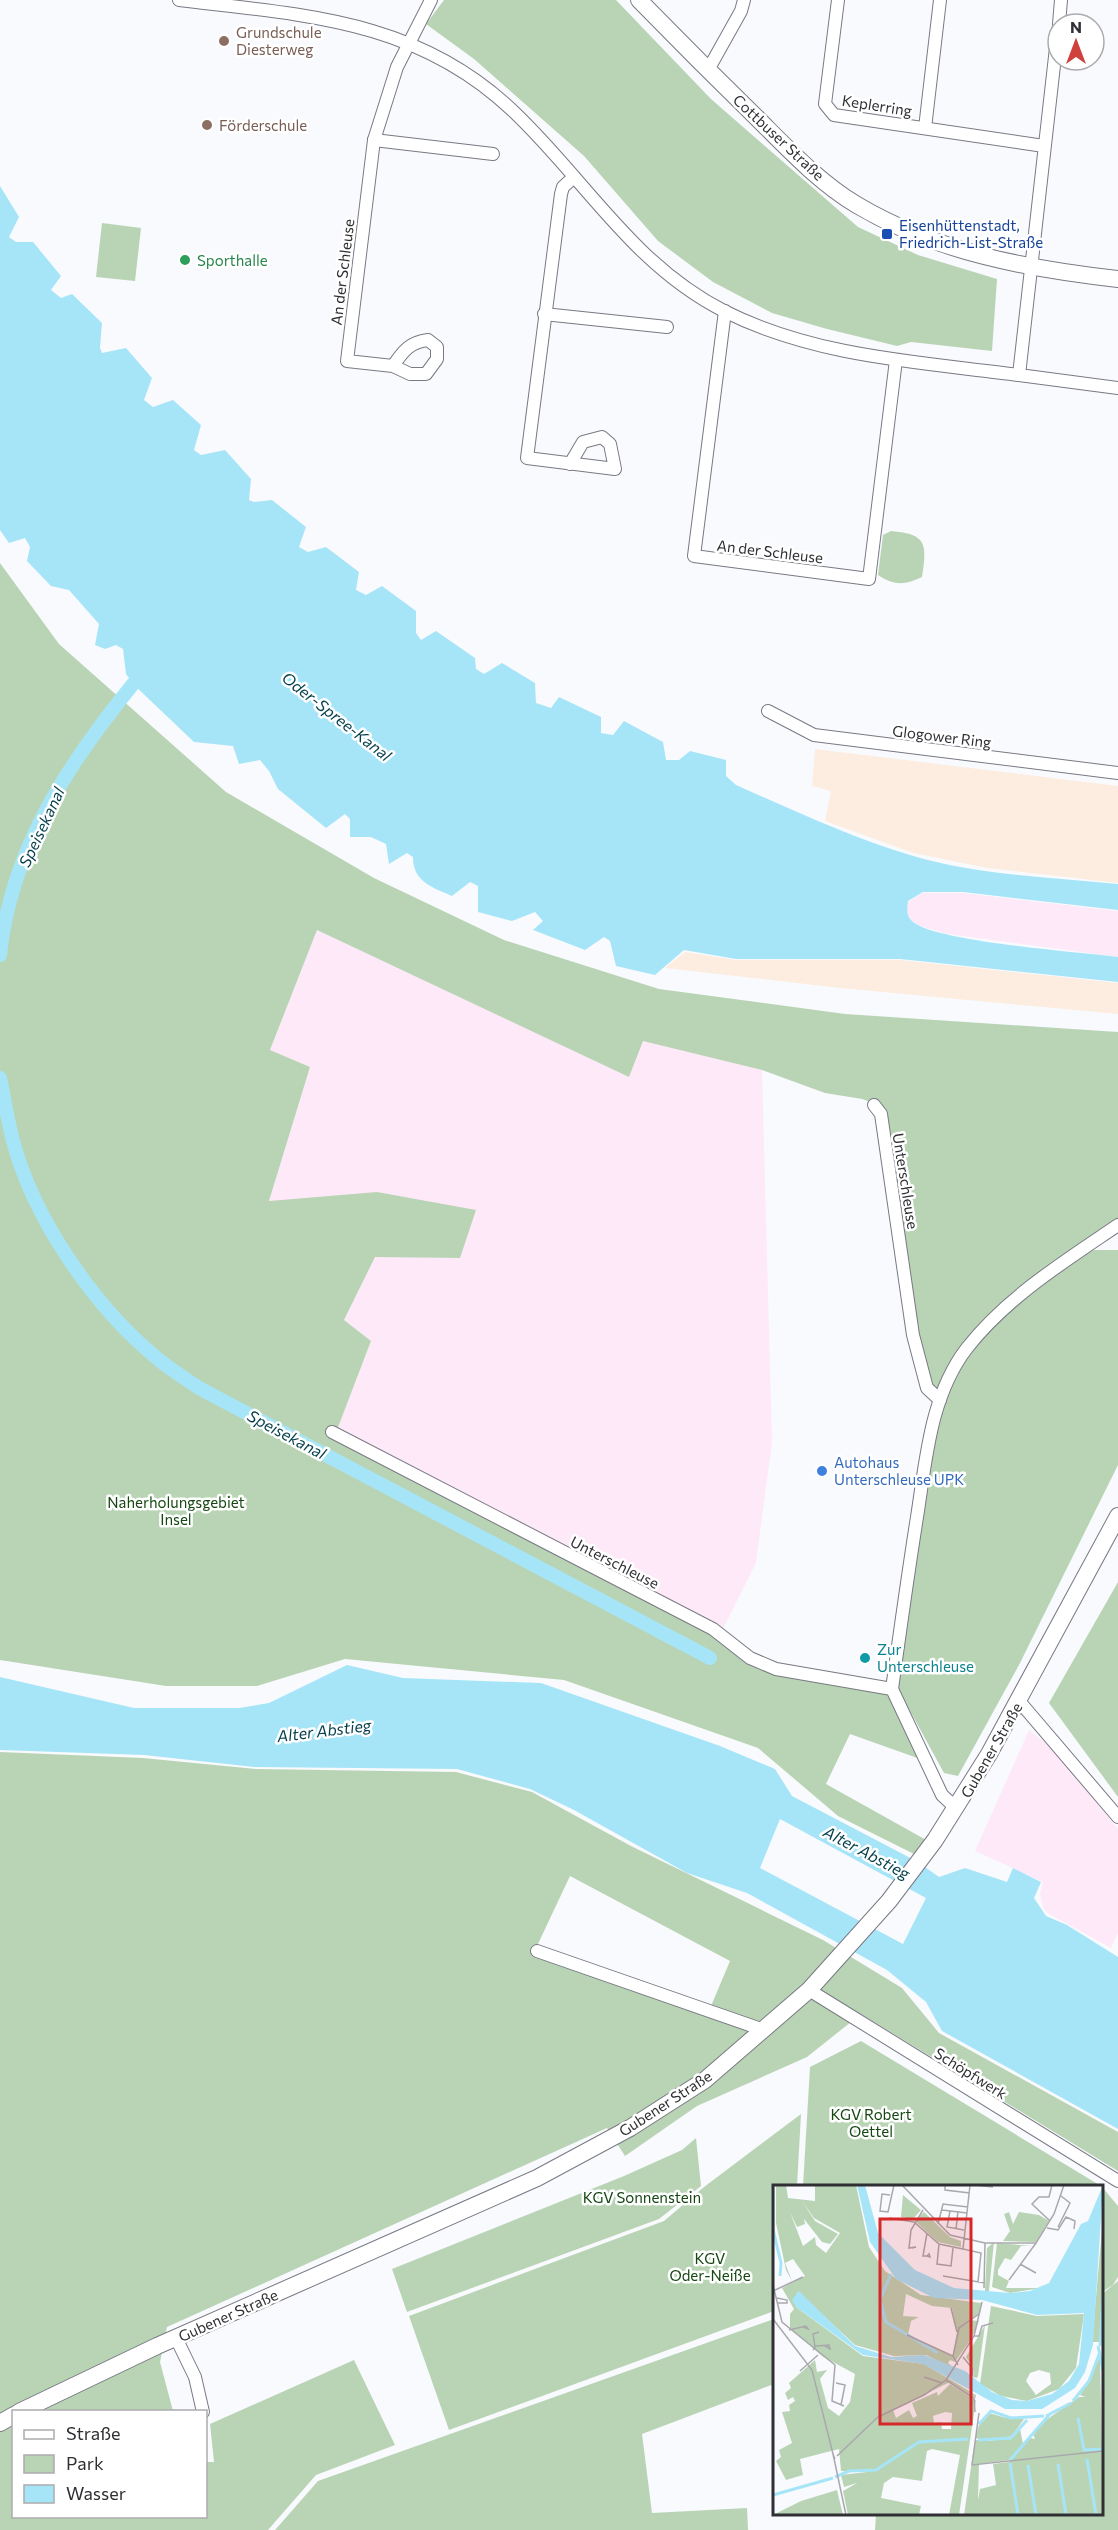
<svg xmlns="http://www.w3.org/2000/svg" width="1118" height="2530" viewBox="0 0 1118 2530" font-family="Commissioner,sans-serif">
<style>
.commercial{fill:#fee9f8}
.industrial{fill:#fcede0}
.green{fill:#b9d4b5;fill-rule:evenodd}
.water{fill:#a6e5f8;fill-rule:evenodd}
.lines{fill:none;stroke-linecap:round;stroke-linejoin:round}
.canal{stroke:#a6e5f8;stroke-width:14}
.street-casing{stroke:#787983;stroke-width:14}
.secondary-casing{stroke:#787983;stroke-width:18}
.street{stroke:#fff;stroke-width:12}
.secondary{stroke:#fff;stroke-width:16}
.education-dot{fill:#8d6e63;stroke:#fff;stroke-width:2}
.transit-dot{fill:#1a4fb4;stroke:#fff;stroke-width:2}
.leisure-dot{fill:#2e9e5b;stroke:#fff;stroke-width:2}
.shop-dot{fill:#3f7fe0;stroke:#fff;stroke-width:2}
.culture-dot{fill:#0f9aa8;stroke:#fff;stroke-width:2}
.labels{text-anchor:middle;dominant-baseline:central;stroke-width:5;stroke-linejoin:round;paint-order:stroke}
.education-label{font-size:15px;fill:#785e54;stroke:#fff;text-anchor:start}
.street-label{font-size:15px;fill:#303034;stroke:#fff}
.transit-label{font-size:15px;fill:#164399;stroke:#fff;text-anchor:start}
.leisure-label{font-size:15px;fill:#27864d;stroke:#fff;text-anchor:start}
.shop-label{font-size:15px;fill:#366cbe;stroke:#fff;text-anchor:start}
.park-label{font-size:15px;fill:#154712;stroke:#fff}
.culture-label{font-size:15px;fill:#0d838f;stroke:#fff;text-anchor:start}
.water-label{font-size:16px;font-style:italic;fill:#043f4c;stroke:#fff}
.inset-river{fill:none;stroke:#a6e5f8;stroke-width:3}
.inset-road{fill:none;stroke:#a9a9ad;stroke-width:1.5}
.view{fill:#d62828;fill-opacity:0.15;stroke:#d62828;stroke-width:3}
.inset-edge{fill:none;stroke:#303034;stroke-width:3}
</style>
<rect width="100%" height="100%" fill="#f9fafe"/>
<g class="commercial">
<path d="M923,893h40l155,18v46l-171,-23 -29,-9 -7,-4 -4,-9 1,-10z"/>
<path d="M317,930l312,146 13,-36 120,30 10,372 -16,121 -34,68 -385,-202 34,-88 -27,-21 31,-64 85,2 -191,-57 41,-134 -40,-17z"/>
<path d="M1029,1730l22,17 67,82v104l-7,15 -62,-34 -6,-6 -3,-15 3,-11 -68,-31z"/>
</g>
<g class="industrial">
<path d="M815,749l303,37v97l-131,-15 -74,-15 -88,-32 6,-30 -19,-5z"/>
<path d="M685,952l51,8h164l218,23v31l-278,-26 -175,-20z"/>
</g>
<g class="green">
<path d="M444,0h172l95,99 147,128 60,28 79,24 -5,72 -81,-9 -14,4 -70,-17 -55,-16 -59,-31 -55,-41 -74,-85 -110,-97 -48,-35z"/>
<path d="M102,223l39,5 -6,53 -39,-4z"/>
<path d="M891,531c36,3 36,13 31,46 -16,8 -28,9 -44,-2l5,-40z"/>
<path d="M0,563l59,81 167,148 148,86 130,62 155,49 186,25 273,18v188c-54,36 -116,72 -154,126 -11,14 -18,33 -26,49l-9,-9 -13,-51 -34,-229 -20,-7 -37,-6 -63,-23 -119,-29 -14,36 -312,-147 -47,120 40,17 -41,134 108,-9 99,18 -16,48 -85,-1 -31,63 27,21 -36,94 376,195 36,30 144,31 32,69 -73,-26 -24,50 102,57 -10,15 -80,-40 -80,-68 -194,-68 -219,-21 -88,27h-91l-166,-26z"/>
<path d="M1094,1250h24v215l-98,198 -62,113 -14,-3 -46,-84 33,-241 13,-49 24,-48 37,-39 58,-47z"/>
<path d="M1118,1582v215l-69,-94z"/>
<path d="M0,1752l143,6 113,11 200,3 76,20 99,54 192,94 79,48 37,45 179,99v39l-257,-157 -54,43 -110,49 -72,50 -18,-28 -440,199 -7,35 13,49 -159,1v104h192v-54h8l-4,-38 144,-64 41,85 -79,30 -48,55h-268zM570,1876l160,85 -19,45 -174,-60z"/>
<path d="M861,2041l240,145h-298l7,-119z"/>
<path d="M801,2114l-4,72h-23v125l-325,119 -40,-114 255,-95 40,-34z"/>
<path d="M696,2138l5,48 -42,33 -252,93 -15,-43 232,-93 58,-26z"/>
<path d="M1102,2187l16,19v71l-5,8 -11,7z"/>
<path d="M1118,2281v249h-243l1,-16h226v-220z"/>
<path d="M774,2319v65l-132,50 10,79 95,-5 1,22h-473l43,-49z"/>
</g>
<g class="water">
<path d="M0,186l19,31 -10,20 7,5h17l28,34 -10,14 10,8 11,-4 30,29 -2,25 2,5 24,-5 26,30 -8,22 9,7 20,-7 28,25 -7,25 7,5 24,-5 26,29 -2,21 5,2 18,-2 34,27 -7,20 9,5 18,-5 33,25 -3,18 10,5 16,-9 34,25v22l5,7 15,-9 39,27 1,11 8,5 18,-11 33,20 1,20 15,5 8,-11 42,20v16l12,2 11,-14 39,21 3,18h13l11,-9 36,9v16l10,9c57,25 114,52 174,70 66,20 139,22 208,29v26l-155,-18h-40l-15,9c-1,9 -2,15 5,21 25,20 166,30 205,35v25l-218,-23h-164l-52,-9 -29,25 -39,-9 -6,-25 -6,-4 -19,13 -52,-20 10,-9 -8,-9 -23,9 -34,-9v-26l-8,-4 -18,14c-20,-9 -39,-14 -39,-39l-6,-4 -18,11 -3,-20 -15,-7h-21v-18l-5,-5 -19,14 -48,-39 -9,-18 -9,-11 -21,4 -6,-18 -39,-4 -61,-58 -7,-10 -3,-25 -7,-4 -11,4 -10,-4 4,-21 -30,-34 -18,-4 -24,-25 3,-14 -5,-9 -16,5 -9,-13z"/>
<path d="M347,1665l56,13 138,5 179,63 55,23 17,27 126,66 21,15 26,-9 42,14 6,-14 28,14 -7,16 12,18 21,9 51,32v172l-176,-98 -16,-29 -39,-32 -140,-77 -60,-20 -113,-63 -44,-21 -73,-20 -203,-2 -110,-12 -144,-5v-73l134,31h105l30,-5zM780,1819l146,79 -23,46 -143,-76z"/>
</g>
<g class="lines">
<g class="canal">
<path d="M0,955c11,-106 68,-191 133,-271"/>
<path d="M0,1078c4,19 7,39 12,59 20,80 82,170 146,222 13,11 28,20 41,29l511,270"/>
</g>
<g class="street-casing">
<g id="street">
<path d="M179,0c124,15 238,19 334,111 72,68 120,154 211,200 91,46 195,51 295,64"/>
<path d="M838,0l-13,104 9,11 210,31"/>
<path d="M1059,24l2,-24"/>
<path d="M1058,30l-39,345 99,13"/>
<path d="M708,70l33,-59 3,-11"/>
<path d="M925,128l15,-128"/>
<path d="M374,140l119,14"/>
<path d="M725,311l-31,245 175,23 27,-219"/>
<path d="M544,314l123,13"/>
<path d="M393,366c10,-15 17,-24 35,-26l9,7v12l-11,15h-16l-17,-8 -46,-5 27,-221 23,-73 34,-67"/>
<path d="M570,464l13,-22 19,-5 8,7 5,25 -88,-11 34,-264 2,-7 11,-10"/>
<path d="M768,711l46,24 304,38"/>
<path d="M874,1105l7,9 32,221 14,53 13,12"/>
<path d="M332,1432l381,197 37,29 26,11 116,20 50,106 14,13"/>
<path d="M892,1689c8,-58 16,-115 25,-172 9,-57 13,-121 50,-169 40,-51 98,-87 151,-123"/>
<path d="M1019,1701l99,116"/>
<path d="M537,1951l224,78"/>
<path d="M809,1990l309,191"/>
<path d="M176,2338l19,39 8,35"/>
</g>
</g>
<g class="secondary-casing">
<g id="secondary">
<path d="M639,0c39,40 79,80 119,119 30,30 62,64 99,86 79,47 171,64 261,74"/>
<path d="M19,2412l138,-66 380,-168 93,-50 75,-48 104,-90 80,-89 46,-61 54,-86 129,-238"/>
<path d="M0,2423l14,-8"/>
</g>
</g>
<use href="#street" class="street"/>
<use href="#secondary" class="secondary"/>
</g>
<g class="education-dot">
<circle cx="224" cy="41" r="6"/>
<circle cx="207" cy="125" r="6"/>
</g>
<rect class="transit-dot" x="881" y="228" width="12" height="12" rx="3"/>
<circle class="leisure-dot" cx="185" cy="260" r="6"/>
<circle class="shop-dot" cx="822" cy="1471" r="6"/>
<circle class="culture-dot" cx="865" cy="1658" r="6"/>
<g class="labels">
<g class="education-label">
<text x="236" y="32">Grundschule<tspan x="236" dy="17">Diesterweg</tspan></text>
<text x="219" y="125">Förderschule</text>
</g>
<g class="street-label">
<text transform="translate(877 105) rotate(9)">Keplerring</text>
<text transform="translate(779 137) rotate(43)">Cottbuser Straße</text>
<text transform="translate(342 272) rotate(-83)">An der Schleuse</text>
<text transform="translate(770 551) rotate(7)">An der Schleuse</text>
<text transform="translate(942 736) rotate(7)">Glogower Ring</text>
<text transform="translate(906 1181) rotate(81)">Unterschleuse</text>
<text transform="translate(615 1562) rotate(27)">Unterschleuse</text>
<text transform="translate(991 1750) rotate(-60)">Gubener Straße</text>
<text transform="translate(971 2073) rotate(32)">Schöpfwerk</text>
<text transform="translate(665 2103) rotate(-33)">Gubener Straße</text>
<text transform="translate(228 2315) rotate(-24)">Gubener Straße</text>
</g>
<g class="transit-label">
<text x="899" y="225">Eisenhüttenstadt,<tspan x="899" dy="17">Friedrich-List-Straße</tspan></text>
</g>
<g class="leisure-label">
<text x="197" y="260">Sporthalle</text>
</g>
<g class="shop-label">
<text x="834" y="1462">Autohaus<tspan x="834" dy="17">Unterschleuse UPK</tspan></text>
</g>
<g class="park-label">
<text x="176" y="1502">Naherholungsgebiet<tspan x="176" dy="17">Insel</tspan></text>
<text x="871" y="2114">KGV Robert<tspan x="871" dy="17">Oettel</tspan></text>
<text x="642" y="2197">KGV Sonnenstein</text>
<text x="710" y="2258">KGV<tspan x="710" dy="17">Oder-Neiße</tspan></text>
</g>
<g class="culture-label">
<text x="877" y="1649">Zur<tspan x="877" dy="17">Unterschleuse</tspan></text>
</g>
<g class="water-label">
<text transform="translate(337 716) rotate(38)">Oder-Spree-Kanal</text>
<text transform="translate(41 827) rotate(-65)">Speisekanal</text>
<text transform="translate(287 1434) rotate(28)">Speisekanal</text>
<text transform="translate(324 1730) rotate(-7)">Alter Abstieg</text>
<text transform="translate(867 1852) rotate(28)">Alter Abstieg</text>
</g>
</g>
<g transform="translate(773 2185)">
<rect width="330" height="330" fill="#f9fafe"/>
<path d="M3,0h10l2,13 27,3v-16h41l13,62 16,24 36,24 60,8 -1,11 -11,6 10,1 -8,18 -16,23 -5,-2 -2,3 7,6 -29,-14 -32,1 -39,-11 -57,-53 -3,6 1,9 67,49 61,8 52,31v3l-26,-16 -57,28 3,8 13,-8 4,8 4,-2 -5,-13 25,-11 1,4 12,-12 26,16 -17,115h-10l11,-60 -28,-6 -5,2 -5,30 -29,-4 -9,6 -3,15 40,8 -2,9h-71l-5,-24 14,-8 -13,4 -3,-12 26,-3 -26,-1 -2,-22 -39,10 3,16 -17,5 -10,-19 5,-4 -2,-7 13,-7 -10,-31 8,-1 -1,-6 6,-4 -2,-4 -5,3 -3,-7 6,-5 -2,-5 26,-23 2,12 10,-2 -7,9 8,29 11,8 11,-14 5,-28 -33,-18 -32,-28v-14l4,-5 -12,-21 23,-12 -12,-17 -8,4 7,18 -6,-11 -10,-47zM29,16l12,17 26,15 -14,20 -10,-8 -1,-8 -12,9 -13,-34 7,15 8,-3 -1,-5 18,23 8,2 8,-10 -23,-13zM133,109l26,12 20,2 5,24 -4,24 -45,-21 3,-14 8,-4 -16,-1zM172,227l7,1 -1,16h-9l-1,-7 -7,1 -1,-7zM130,10l18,15 -8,9 -12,-2zM151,27l26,25 11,4v6l-23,-5 -23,-21zM236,27l4,12 6,-12 20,3 10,6 -13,21 -33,-1 7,-10 -6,-17zM330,33v136l-1,-12h-10zM221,57l-5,49h-4l2,-43zM224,58l35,3h-11l-10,14 -6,-2 -7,12v5l11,6 -3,7h35l-31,5 -18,-6zM218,121l46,10 47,-2 -8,54 -17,21 -32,12 -26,-5 -21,-12zM266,185l11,3 1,11 -15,11 -10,-14 4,-8zM212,140l-7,51 -1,2 -4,-1 1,-8 -8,-12zM327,172l3,158h-139l11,-75 36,-1 9,-10 3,15 -14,16 -30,4 -1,36 2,-11 16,-4 -3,-21 16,-2 21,-24 5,1 -2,-5 13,-14 33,-23h6l-5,-2zM216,228l17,5 18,1 -12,17 -22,5 -15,-3 4,-13zM64,305l6,25h-70l28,-14z" fill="#b9d4b5" fill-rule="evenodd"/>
<path d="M84,0h8l13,48 37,37 39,18 56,5 20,-2 19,-8 32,-59 7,-3 15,-36 -10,160 -8,27 -10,16 -33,21h-37l-82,-45 -60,-9 -67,-48 -4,-7 7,-9 56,55 36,11 33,-2 41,16 27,21 20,8 15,1 25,-7 17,-13 10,-17 5,-51 -47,2 -55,-15 -48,-2 -38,-19 -26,-37z" fill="#a6e5f8"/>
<path class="inset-river" d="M0,0v44l8,34 -1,13M118,89l-11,26 6,22 52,31M325,161l5,24M327,161l3,-47M300,216l16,-20 11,-29M273,231l25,-13M305,233l6,32 19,-1M206,239l12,-13 20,7 33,-2M205,255l33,-2 16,-18M314,274l9,56M237,275l39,-45M237,278l8,52M285,279l8,51M255,280l8,50M62,292l14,-6 27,-1 43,-28 49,-3M0,310l60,-17"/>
<path class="inset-road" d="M129,0l48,50 35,8M172,0v5l25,3M197,0l-7,64 18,4 -3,29M202,0l18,2M117,10l-8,-1 -2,17 8,1 6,-27M169,25l25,3M177,26l-3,16 17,3M116,33l25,4 25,22 24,5M277,36l-18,-17 7,-7h10l3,-12M165,39l5,-20 25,3M285,42l12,-24 -9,-7M274,43l11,2 8,-13 9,4 -1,8M183,44l2,-18M166,59l-2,20 14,2 2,-18M139,63l4,-1 -7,1 2,-18 12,-20M154,71l2,-2 1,3 -3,-1h-4l4,-23M247,79l16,9M170,91l42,7M236,95l27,-37M0,100l9,37 53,43 -3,36 12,5M211,103l1,-45h51l18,-29 10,-29M0,106l30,-14M4,113l10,2v3h-9M178,123l6,24M0,134l39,51 21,84M16,145l17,-4 2,3 -5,-2M134,150l46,21 5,9M201,151h5l3,-10 11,-3M42,162l-2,-13 6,-2M40,165l3,-4 13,-1 1,4 -5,-3M180,171l6,-28 20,-14M190,172l10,12 -1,7M27,186l18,-16M151,192l18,6M173,195l28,18 1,14M63,198l9,2 -4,20M206,228l-7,52 131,-14M64,271l41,-39 46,-22 22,-15 28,-44 8,-34M62,274l-2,-5 13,61"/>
<path class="view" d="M107,34h91v205h-91z"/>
<rect width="330" height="330" class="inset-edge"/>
</g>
<rect x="12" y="2410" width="195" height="108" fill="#ffffff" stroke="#acacae" stroke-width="1.5"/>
<rect x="24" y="2430" width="30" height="9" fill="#ffffff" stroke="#acacae" stroke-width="1.5"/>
<text x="66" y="2440" font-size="18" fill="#303034">Straße</text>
<rect x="24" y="2455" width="30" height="18" fill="#b9d4b5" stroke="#acacae" stroke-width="1.5"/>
<text x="66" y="2470" font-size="18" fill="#303034">Park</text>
<rect x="24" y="2485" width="30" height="18" fill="#a6e5f8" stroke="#acacae" stroke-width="1.5"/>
<text x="66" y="2500" font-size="18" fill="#303034">Wasser</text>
<g transform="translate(1076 42)"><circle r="28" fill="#ffffff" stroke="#acacae" stroke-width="1.5"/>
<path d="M0-4.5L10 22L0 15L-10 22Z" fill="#d0413d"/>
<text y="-9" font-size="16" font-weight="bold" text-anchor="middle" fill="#303034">N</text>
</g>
</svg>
